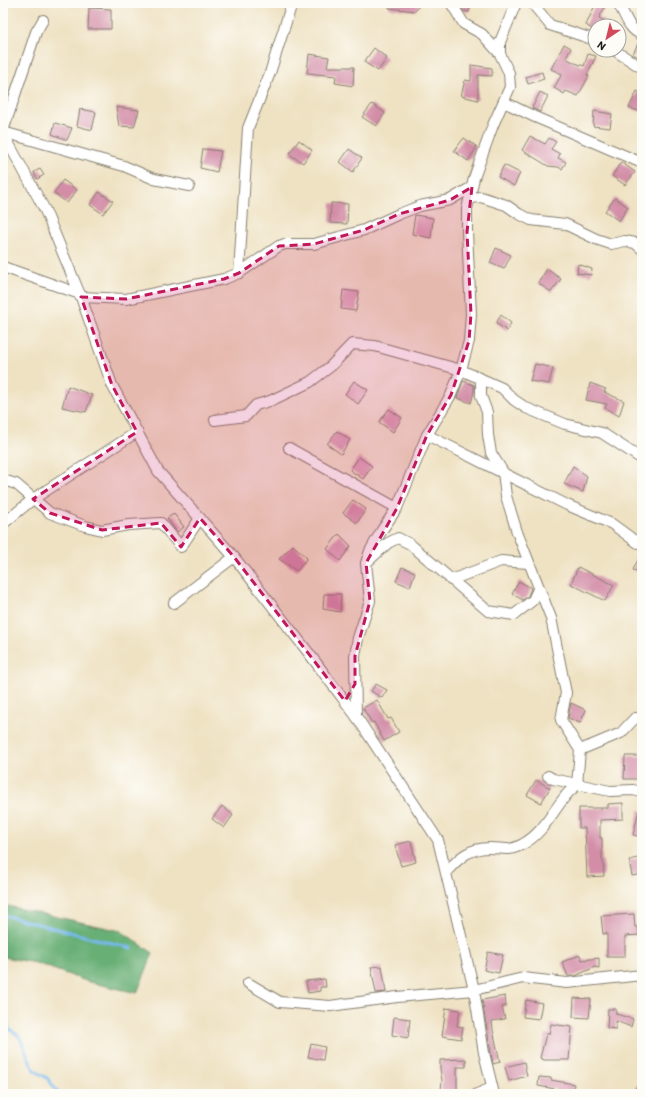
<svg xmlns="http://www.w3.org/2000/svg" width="645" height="1097" viewBox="0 0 645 1097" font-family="Itim,sans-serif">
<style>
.forest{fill:#68af74;stroke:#426648}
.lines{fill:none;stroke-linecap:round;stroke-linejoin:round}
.stream{stroke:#78baee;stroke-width:3}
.building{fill:#d38da7}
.minor-casing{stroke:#867f70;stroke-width:12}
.minor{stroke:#fff;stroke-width:10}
.marked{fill:#c2185b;fill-opacity:0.2;stroke:#c2185b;stroke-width:3;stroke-dasharray:8 5;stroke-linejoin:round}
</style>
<rect width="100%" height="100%" fill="#fdfcf7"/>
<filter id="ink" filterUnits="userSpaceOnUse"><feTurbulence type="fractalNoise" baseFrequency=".025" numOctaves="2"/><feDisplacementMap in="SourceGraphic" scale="8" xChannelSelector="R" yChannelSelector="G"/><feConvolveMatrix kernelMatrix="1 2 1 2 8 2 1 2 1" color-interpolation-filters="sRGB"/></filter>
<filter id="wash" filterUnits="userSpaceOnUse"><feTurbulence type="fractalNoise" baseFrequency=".012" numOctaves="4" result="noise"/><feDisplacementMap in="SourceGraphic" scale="16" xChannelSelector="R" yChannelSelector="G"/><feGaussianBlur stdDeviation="0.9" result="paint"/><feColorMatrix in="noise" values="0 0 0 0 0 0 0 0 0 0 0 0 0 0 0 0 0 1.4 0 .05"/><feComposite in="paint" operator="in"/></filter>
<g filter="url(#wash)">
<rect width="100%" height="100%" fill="#efe2c3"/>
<path class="forest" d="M3,905l118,26 32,22 -16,40 -48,-11 -53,-19 -33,-6z"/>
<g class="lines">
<g class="stream">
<path d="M3,915l128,33"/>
<path d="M3,1018l4,2 2,9 10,7 15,34 13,8 12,16"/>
</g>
</g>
<g id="blocks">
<g class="building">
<path d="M390,3h31l-6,8 -26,-3z"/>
<path d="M462,3h10l-3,9 -6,-1 -2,-4z"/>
<path d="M596,3h11l-8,15 6,3 -3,5h-7v5l-9,-6z"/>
<path d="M89,8l22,1v20h-23z"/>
<path d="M639,41h3v18l-9,-5z"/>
<path d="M564,44l7,4 -5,10 9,5 9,3 4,-12 8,2 -9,19 2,1 -11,20 -12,-5 -2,3 -10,-6 8,-14 -11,-5z"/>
<path d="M374,48l13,10 -9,13 -14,-9z"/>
<path d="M309,54l20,3 -2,10h27l-1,19 -18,-3 1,-7 -29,-3z"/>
<path d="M471,65l21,3v8l-14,-1v25l-17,-4 4,-16 6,1z"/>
<path d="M542,72l2,7 -16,5 -2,-7z"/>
<path d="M637,91l5,3v18l-13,-4z"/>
<path d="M540,92l8,4 -8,16 -8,-4z"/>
<path d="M372,104l13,9 -9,13 -14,-9z"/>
<path d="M116,107l23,3 -5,17 -15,-1z"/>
<path d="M80,109l16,3 -4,18 -15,-4z"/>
<path d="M594,111l18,3 -2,14 -17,-2z"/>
<path d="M55,123l17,5 -5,12 -15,-6z"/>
<path d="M530,136l15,8 4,-6 7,4 -5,7 9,5 -2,4 8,4 -4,7 -4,-2 -10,-1 -26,-16z"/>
<path d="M464,138l13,9 -9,14 -14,-10z"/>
<path d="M299,140l13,10 -9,13 -14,-9z"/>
<path d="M203,149l18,2 -4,21 -17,-4z"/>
<path d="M349,149l13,9 -9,14 -13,-10z"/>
<path d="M621,162l14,10 -10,13 -13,-9z"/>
<path d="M504,165l16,8 -6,13 -16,-9z"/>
<path d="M40,169l4,6 -7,4 -3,-7z"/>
<path d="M63,180l14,10 -10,13 -13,-10z"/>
<path d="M99,192l14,9 -10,13 -13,-9z"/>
<path d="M615,198l13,9 -9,14 -14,-10z"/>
<path d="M331,203l17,1 -1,20 -17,-1z"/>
<path d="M415,215l18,3 -2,20 -19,-4z"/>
<path d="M496,248l15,7 -7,14 -14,-6z"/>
<path d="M578,264l14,5 -1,6 -14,-2z"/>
<path d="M547,269l14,10 -10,13 -13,-9z"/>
<path d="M343,290l16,2 -3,19 -15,-2z"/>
<path d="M501,315l10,8 -4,8 -11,-8z"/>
<path d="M535,364l18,4 -4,16 -19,-3z"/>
<path d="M354,381l14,9 -10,14 -13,-10z"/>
<path d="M463,381l11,4v7l-3,11 -14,-5z"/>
<path d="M590,383l16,6 -2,3 20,9 -5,15 -14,-8 2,-4 -21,-4z"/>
<path d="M68,386l24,9 -6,17 -24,-5z"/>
<path d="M389,409l13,9 -9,14 -14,-10z"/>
<path d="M337,431l13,9 -9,14 -14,-10z"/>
<path d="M359,457l13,9 -9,13 -13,-9z"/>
<path d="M573,466l14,10 -4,16 -19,-8z"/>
<path d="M353,500l13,9 -9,14 -14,-10z"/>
<path d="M174,514l10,13 -7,5 -10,-14z"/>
<path d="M339,534l12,12 -11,15 -13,-12z"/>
<path d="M293,545l14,13 -10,13 -18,-12z"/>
<path d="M642,551v23l-9,-4z"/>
<path d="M402,567l13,5 -5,15 -14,-6z"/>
<path d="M578,567l36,18 -9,16 -34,-17z"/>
<path d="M519,581l12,7 -3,8 -5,4 -11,-6z"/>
<path d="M324,594h17l-1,18 -17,-3z"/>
<path d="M376,684l11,6 -5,8 -11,-7z"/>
<path d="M377,700l11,19 3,-1 8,14 -15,9 -10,-19 -2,1 -9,-15z"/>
<path d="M571,703l15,7 -6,13 -12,-5z"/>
<path d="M625,756h17v23h-18z"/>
<path d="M536,780l14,8 -9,15 -14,-8z"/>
<path d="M623,803v16l-23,1v18h2v22h1l1,16 -17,1 -2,-49h-6v-20h29v-4z"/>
<path d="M222,806l11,9 -9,13 -12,-9z"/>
<path d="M639,810l3,1v26l-9,-2z"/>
<path d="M411,841l5,21 -15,4 -6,-21z"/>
<path d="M642,857v17l-10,2 -3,-16z"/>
<path d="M634,914l1,13h3l1,8 -14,1v21h-18v-24l-4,1 -2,-18z"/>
<path d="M488,952l15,3 -4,18 -15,-3z"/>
<path d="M580,955l2,5 17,-2v10l-4,-1 -20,9h-7l-6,-14z"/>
<path d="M382,966l4,26 -10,1 -5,-26z"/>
<path d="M325,979l1,8h-6v4l-12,2 -2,-12z"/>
<path d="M505,996l1,10 -4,1 3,12 -13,2 1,9 7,32 -7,2 -11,-64z"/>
<path d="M574,998l17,1 -2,19 -16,-1z"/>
<path d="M526,1000l16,3 -3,16 -16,-2z"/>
<path d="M446,1008l14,2 -3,16 6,1 -2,12 -19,-3z"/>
<path d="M608,1009h8v5l17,5 -2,8 -15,-6v8l-9,-1z"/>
<path d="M394,1017l16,2 -2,19 -16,-3z"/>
<path d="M551,1024l21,3 -3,33h-25l-4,-2 6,-24h3z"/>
<path d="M311,1044l14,3 -2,13 -15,-3z"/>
<path d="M466,1059v8h-9v23h-16l1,-10 -2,-11v-9z"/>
<path d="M524,1062l3,14 -18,5 -4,-14z"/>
<path d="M539,1077l12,1v2l23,4 -2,10h-18l1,-5 -17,-3z"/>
<path d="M642,1078v16h-10z"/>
</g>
</g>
</g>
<g filter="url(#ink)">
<use href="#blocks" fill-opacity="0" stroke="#867f70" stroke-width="1"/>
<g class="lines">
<g class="minor-casing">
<g id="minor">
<path d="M451,3l13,21 18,10 18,20"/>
<path d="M532,3l18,22 45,15"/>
<path d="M617,3c10,12 9,25 25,32"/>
<path d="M614,50l28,18"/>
<path d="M504,102l31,15 107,46"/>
<path d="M3,131l33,-99 7,-12"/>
<path d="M3,132l121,34 30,13 35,7"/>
<path d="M3,133l42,77 36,87 31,88 46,86 76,86 74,95 48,64 82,124 36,150 10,63 10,41"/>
<path d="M470,198l11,-1 25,8 13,9 12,6 34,4 31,15 15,5 14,-3 10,2 7,6"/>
<path d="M3,267l77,27"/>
<path d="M239,273l9,-145 22,-55 22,-70"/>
<path d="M81,297l45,2 98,-20 15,-6 40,-27 6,-2h29l50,-14 35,-16 21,-8 30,-6 22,-13"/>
<path d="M215,420l31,-4 10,-11 14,-4 40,-19 21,-16 21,-22 23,2 86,24 41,18 12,12 12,8 39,16 37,9 40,26"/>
<path d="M427,435l140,70 45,19 26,19"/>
<path d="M289,448l108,60"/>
<path d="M3,480l13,4 34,29 35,13 17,4 26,-5 33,-2 20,24 19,-29"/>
<path d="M3,524l30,-25 104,-67"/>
<path d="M367,562l21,-19 10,-5 12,6 78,67 26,4 19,-15 5,-11"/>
<path d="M451,580l50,-19 27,2"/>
<path d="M174,603l60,-46"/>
<path d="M356,716l-1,-60 3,-18 12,-37 -4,-38 4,-12 12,-21 15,-22 30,-73 24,-40 10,-25 8,-29 2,-27 -4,-82v-23l7,-31 19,-53 17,-38 -1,-14 -9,-19v-12l16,-39"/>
<path d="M580,750l41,-17 14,-15 7,1"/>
<path d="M548,776l5,3 57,12 23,-1 9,2"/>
<path d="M446,872c14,-15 23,-24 44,-24 14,0 19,4 33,-4 19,-10 28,-30 41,-46 3,-5 8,-9 13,-13l3,-35 -19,-30 5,-27 -15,-75 -34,-86 -11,-36 -3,-24 -12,-19 -3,-18 -1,-23 -6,-16v-17"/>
<path d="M248,983l32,19 50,4 67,-9 77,-7 49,-12 44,5 75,-8"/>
<path d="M477,1094l15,-6"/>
</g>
</g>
<use href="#minor" class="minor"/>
</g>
</g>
<path class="marked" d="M472,187l-5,45 4,82 -2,27 -18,54 -24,40 -30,73 -31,55 4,38 -15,55v28l-10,17 -111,-144 -34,-39 -19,29 -20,-24 -59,7 -52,-17 -17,-14 104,-67 -25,-47 -31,-88 45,2 98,-20 15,-6 40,-27 35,-2 50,-14 35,-16 51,-14z"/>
<rect width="645" height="1097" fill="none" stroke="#fdfcf7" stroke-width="16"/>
<g transform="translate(607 38) rotate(215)"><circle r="19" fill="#fdfcf7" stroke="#a3a29f"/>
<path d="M0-3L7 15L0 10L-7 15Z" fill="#d1495b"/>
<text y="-6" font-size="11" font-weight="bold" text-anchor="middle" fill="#1c1c1c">N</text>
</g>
</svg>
